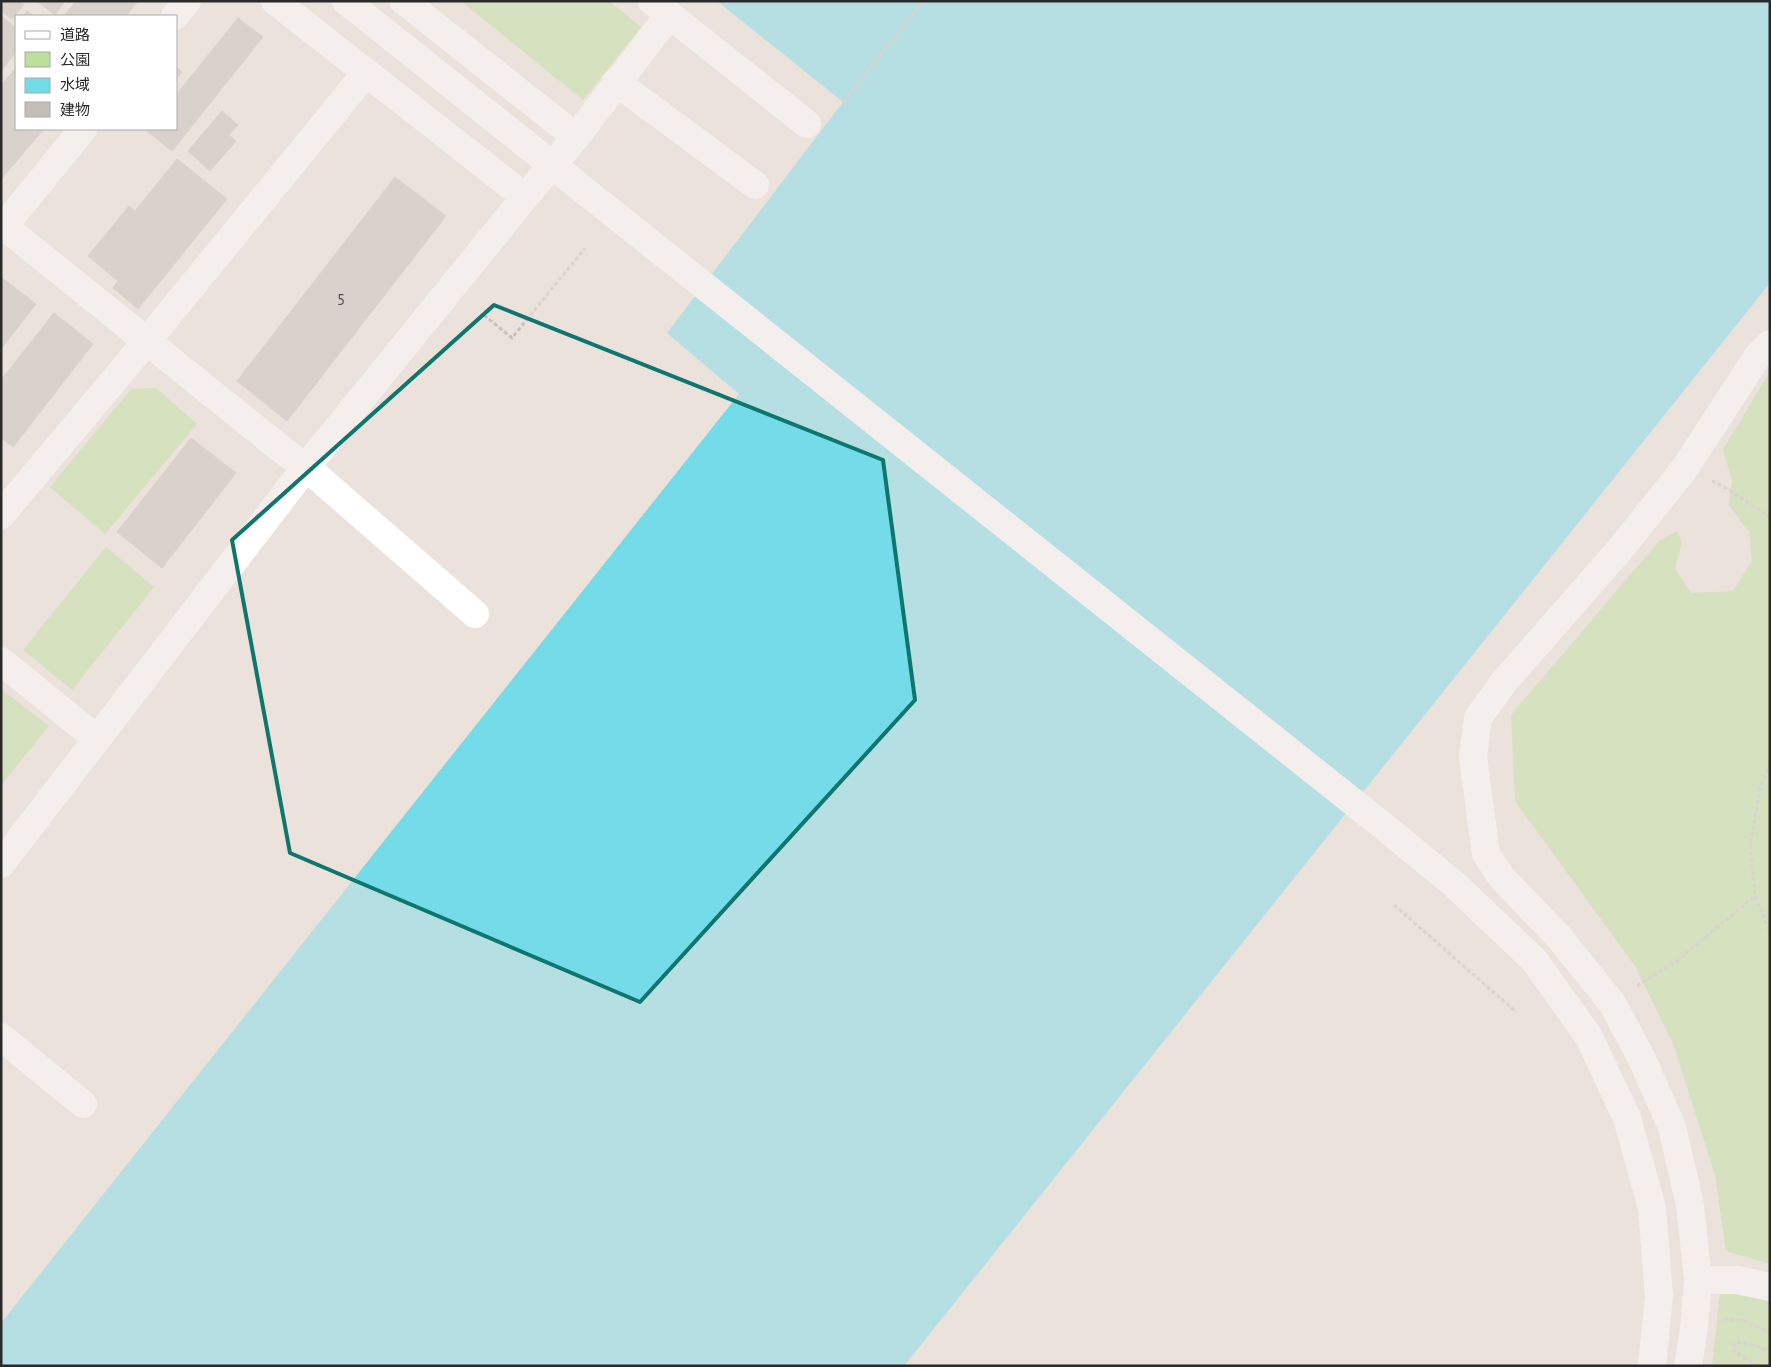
<svg xmlns="http://www.w3.org/2000/svg" width="1771" height="1367" viewBox="0 0 1771 1367" font-family="'PT Sans','Noto Sans JP',sans-serif">
<style>
.green{fill:#bddf9b}
.water{fill:#74dbe8}
.building{fill:#c4beb8;stroke:#c6beb6}
.lines{fill:none;stroke-linecap:round;stroke-linejoin:round}
.path{stroke:#c3c3c3;stroke-width:3;stroke-dasharray:4 2.5;stroke-linecap:butt}
.minor{stroke:#fff;stroke-width:28}
.marked{fill:none;stroke:#0f766e;stroke-width:4;stroke-linejoin:round}
.labels{text-anchor:middle;dominant-baseline:central;stroke-width:4.5;stroke-linejoin:round;paint-order:stroke}
.number-label{font-size:15px;fill:#504f4e}
</style>
<rect width="100%" height="100%" fill="#ebe2dc"/>
<g class="green">
<path d="M461,1h148l32,26 -58,73z"/>
<path d="M1770,371v893l-44,-13 -11,-76 -41,-129 -39,-80 -120,-165 -4,-86 148,-174 18,-10 5,12 -7,26 16,24 42,-2 19,-30 -3,-29 -20,-27 3,-25 -9,-30z"/>
<path d="M156,388l41,36 -92,110 -55,-47 81,-98z"/>
<path d="M106,547l48,40 -82,103 -49,-40z"/>
<path d="M1,689l48,37 -48,59z"/>
<path d="M1720,1293h33l17,9v64h-58z"/>
</g>
<path class="water" d="M717,1h1053v282l-866,1083h-903v-43l738,-929 -72,-61 176,-231z"/>
<g class="building">
<path d="M1,1h18l5,4 -12,14 -11,-8z"/>
<path d="M37,1h28l-10,14z"/>
<path d="M76,1h62l-12,15h-62z"/>
<path d="M27,11l7,5h-11z"/>
<path d="M1,16l15,12v24l-15,19z"/>
<path d="M238,18l25,19 -91,114 -25,-20 2,-2h27v-34z"/>
<path d="M176,67l6,5 -6,7z"/>
<path d="M16,68v61h28l-43,50v-94z"/>
<path d="M222,111l16,14 -9,10 7,6 -26,30 -22,-20z"/>
<path d="M177,159l50,40 -89,110 -25,-21 5,-7 -30,-25 41,-50 6,5z"/>
<path d="M395,177l51,39 -159,205 -50,-40z"/>
<path d="M1,277l35,27 -35,45z"/>
<path d="M54,313l39,31 -80,103 -12,-9v-58z"/>
<path d="M191,438l45,35 -74,95 -45,-36z"/>
</g>
<g class="lines">
<g class="path">
<path d="M843,102l80,-101"/>
<path d="M484,315l28,23 73,-90"/>
<path d="M1712,481l17,9 41,27"/>
<path d="M1770,763l-10,26 -10,57 5,50 15,37"/>
<path d="M1394,905l121,106"/>
<path d="M1637,986l41,-26 77,-64"/>
<path d="M1724,1319l22,2 24,11"/>
<path d="M1758,1366l-22,-13 -3,-4 1,-5c11,-5 26,4 36,8"/>
</g>
<g class="minor">
<path d="M275,1l250,196"/>
<path d="M346,1l1036,824 72,59 80,76 55,77 38,81 25,90 7,88 -7,70"/>
<path d="M404,1l172,136"/>
<path d="M652,1l155,123"/>
<path d="M175,16l12,-15"/>
<path d="M616,82l139,103"/>
<path d="M1,224l280,225 25,18 169,147"/>
<path d="M1,230l82,-101"/>
<path d="M1,515l146,-174 219,-268"/>
<path d="M1,661l96,78"/>
<path d="M1,864l305,-397 219,-270 51,-60 93,-122"/>
<path d="M1,1037l82,67"/>
<path d="M1698,1280h39l33,7"/>
<path d="M1688,1366l6,-38 4,-48 -8,-75 -18,-78 -31,-70 -29,-54 -54,-67 -56,-58 -16,-24 -13,-97 5,-39 25,-35 114,-130 68,-85 72,-111 13,-13"/>
</g>
</g>
<path d="M0 0H1771V1367H0ZM494,305l389,155 32,240 -275,302 -350,-149 -58,-313z" fill="#ebe2dc" fill-opacity=".55" fill-rule="evenodd"/>
<path class="marked" d="M494,305l389,155 32,240 -275,302 -350,-149 -58,-313z"/>
<g class="labels">
<g class="number-label">
<text x="341" y="299">5</text>
</g>
</g>
<rect width="1771" height="1367" fill="none" stroke="#2a2a2a" stroke-width="5"/>
<rect x="15" y="15" width="162" height="115" fill="#ffffff" stroke="#aaaaaa"/>
<rect x="25" y="31" width="25" height="8" fill="#ffffff" stroke="#aaaaaa"/>
<text x="60" y="40" font-size="15" fill="#2a2a2a">道路</text>
<rect x="25" y="52" width="25" height="15" fill="#bddf9b" stroke="#aaaaaa"/>
<text x="60" y="65" font-size="15" fill="#2a2a2a">公園</text>
<rect x="25" y="78" width="25" height="15" fill="#74dbe8" stroke="#aaaaaa"/>
<text x="60" y="90" font-size="15" fill="#2a2a2a">水域</text>
<rect x="25" y="102" width="25" height="15" fill="#c4beb8" stroke="#aaaaaa"/>
<text x="60" y="115" font-size="15" fill="#2a2a2a">建物</text>
</svg>
